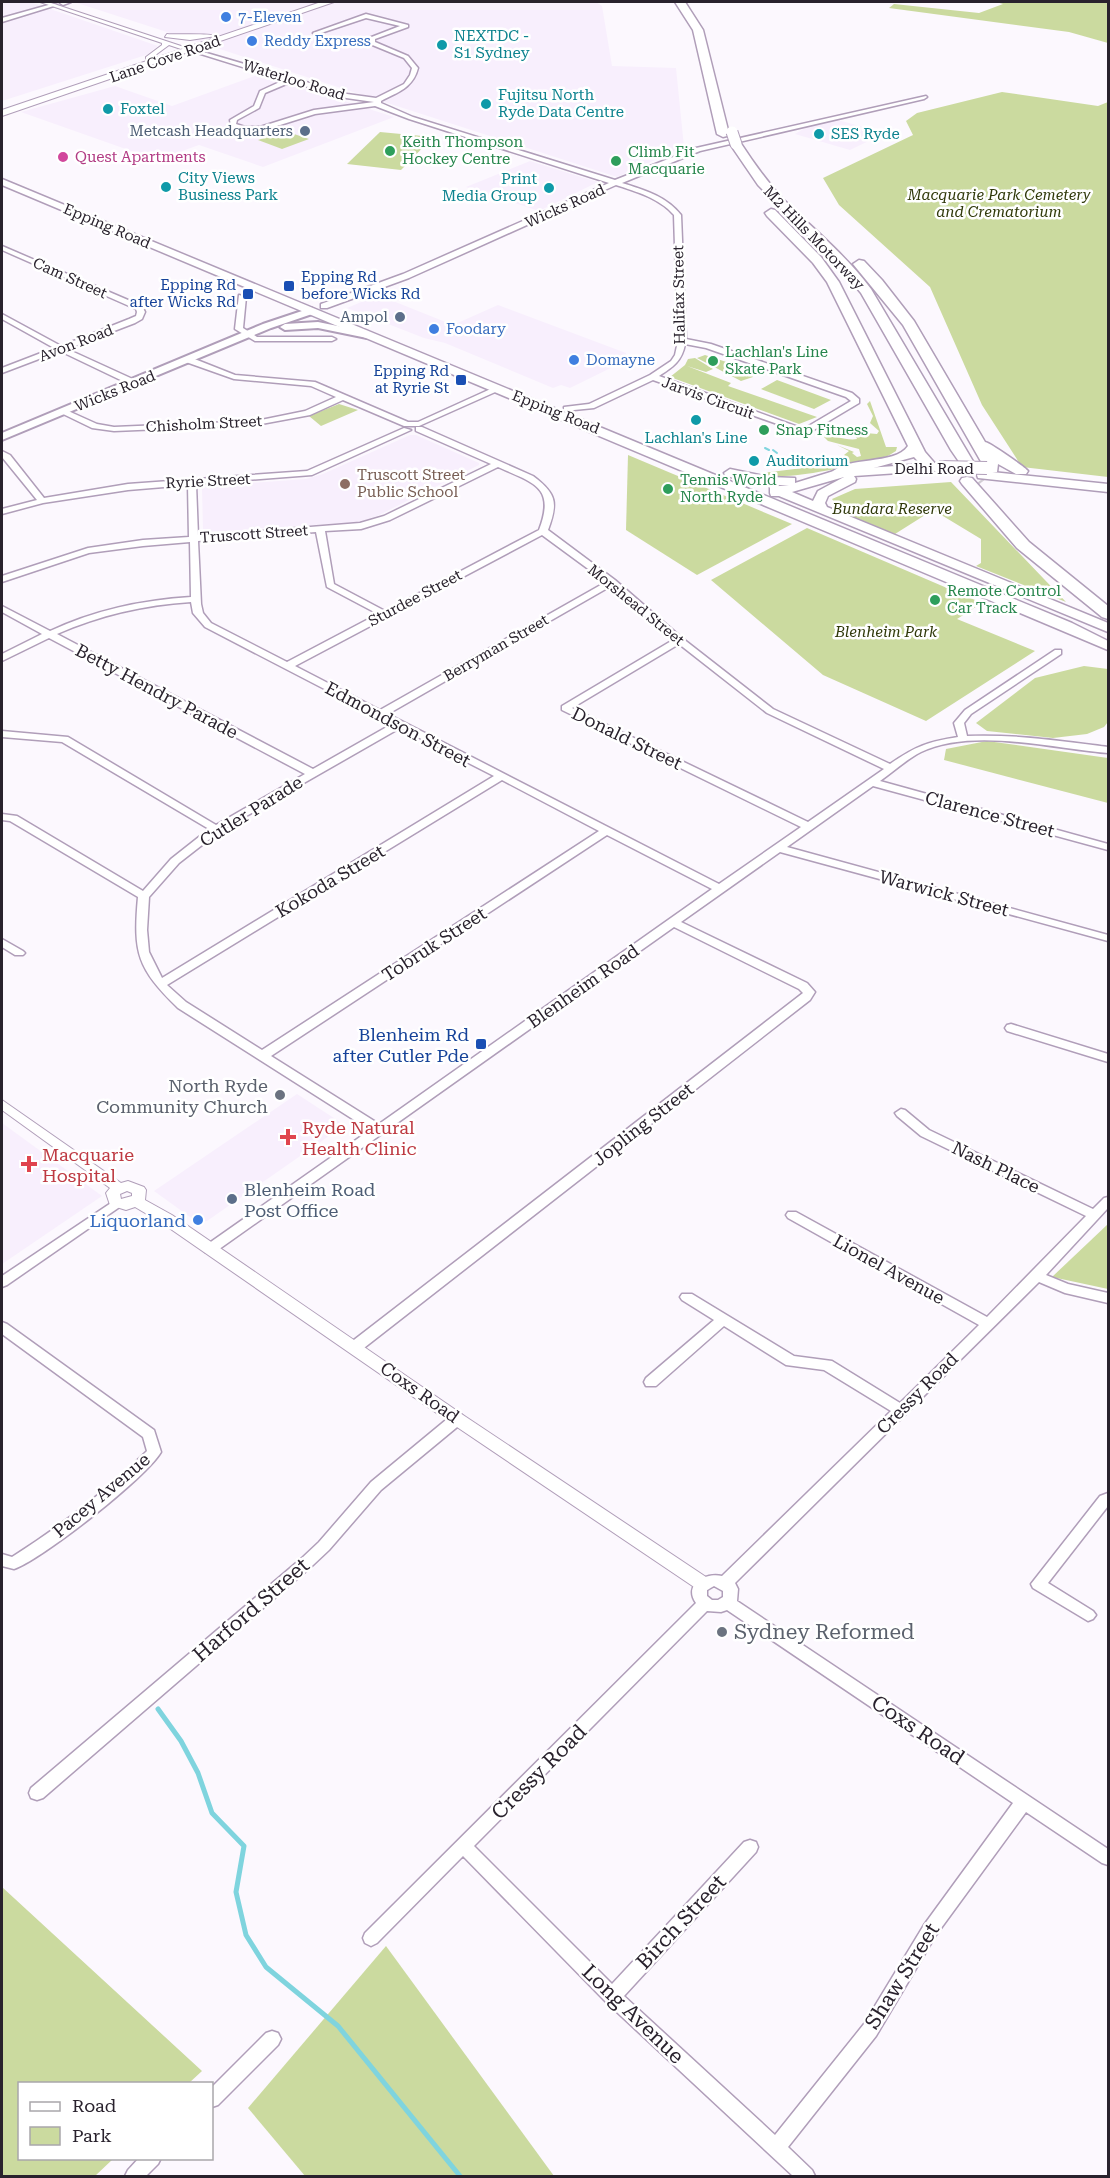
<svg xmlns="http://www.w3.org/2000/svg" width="1110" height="2178" viewBox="0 0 1110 2178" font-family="'Roboto Serif',serif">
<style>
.built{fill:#f8effd}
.green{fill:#cbda9f}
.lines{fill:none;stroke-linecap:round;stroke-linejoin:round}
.stream-far1{stroke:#7fd4de;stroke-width:2}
.stream{stroke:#7fd4de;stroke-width:5}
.motorway-tunnel{stroke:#d2cdd4;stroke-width:14;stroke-dasharray:14 8;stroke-linecap:butt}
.minor-casing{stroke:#b09eb9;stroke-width:3}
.tertiary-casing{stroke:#b09eb9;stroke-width:2}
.secondary-casing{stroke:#b09eb9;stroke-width:4}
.primary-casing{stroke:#b09eb9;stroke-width:3}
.trunk-casing{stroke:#b09eb9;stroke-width:2}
.motorway-casing{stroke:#b09eb9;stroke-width:3}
.minor{fill:#fff;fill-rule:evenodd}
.tertiary{fill:#fff;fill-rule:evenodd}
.secondary{fill:#fff;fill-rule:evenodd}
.primary{fill:#fff;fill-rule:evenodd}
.trunk{fill:#fff;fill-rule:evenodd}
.motorway{fill:#fff;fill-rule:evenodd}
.primary-bridge-casing{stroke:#b09eb9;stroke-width:14;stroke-linecap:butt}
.motorway-bridge-casing{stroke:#b09eb9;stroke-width:13;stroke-linecap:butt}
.primary-bridge{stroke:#fff;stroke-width:12}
.motorway-bridge{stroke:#fff;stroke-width:11}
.shop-dot{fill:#3f7fe0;stroke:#fff;stroke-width:2}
.culture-dot{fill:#0f9aa8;stroke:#fff;stroke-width:2}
.service-dot{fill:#5c6f8a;stroke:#fff;stroke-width:2}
.leisure-dot{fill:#2e9e5b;stroke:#fff;stroke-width:2}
.hotel-dot{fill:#d1479c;stroke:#fff;stroke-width:2}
.transit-dot{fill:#1a4fb4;stroke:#fff;stroke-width:2}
.education-dot{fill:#8d6e63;stroke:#fff;stroke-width:2}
.worship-dot{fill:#6b7280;stroke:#fff;stroke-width:2}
.health-dot{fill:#e0444e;stroke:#fff;stroke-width:2}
.labels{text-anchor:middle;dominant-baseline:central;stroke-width:5;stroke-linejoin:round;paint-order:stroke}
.far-shop-label{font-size:15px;fill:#366cbe;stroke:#fff;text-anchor:start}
.far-culture-label{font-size:15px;fill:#0d838f;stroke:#fff;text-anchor:start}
.far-street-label{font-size:15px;fill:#29222d;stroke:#fff}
.far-service-label{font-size:15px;fill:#4e5e75;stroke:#fff;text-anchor:end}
.far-leisure-label{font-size:15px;fill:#27864d;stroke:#fff;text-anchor:start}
.far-hotel-label{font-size:15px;fill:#b23c85;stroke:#fff;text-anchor:start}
.far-park-label{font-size:15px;font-style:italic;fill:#30390a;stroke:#fff}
.far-transit-label{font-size:15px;fill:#164399;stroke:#fff;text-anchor:end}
.far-education-label{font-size:15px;fill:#785e54;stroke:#fff;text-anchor:start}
.street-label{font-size:18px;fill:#29222d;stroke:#fff}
.transit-label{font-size:18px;fill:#164399;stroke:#fff;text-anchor:end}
.worship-label{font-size:18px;fill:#5b616d;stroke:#fff;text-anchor:end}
.health-label{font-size:18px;fill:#be3a42;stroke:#fff;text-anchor:start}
.service-label{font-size:18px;fill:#4e5e75;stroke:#fff;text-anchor:start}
.shop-label{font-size:18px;fill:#366cbe;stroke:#fff;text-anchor:end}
.near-street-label{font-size:21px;fill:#29222d;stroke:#fff}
.near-worship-label{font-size:21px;fill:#5b616d;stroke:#fff;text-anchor:start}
</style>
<rect width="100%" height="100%" fill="#fcf8fe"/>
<g class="built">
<path d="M2,2h28l128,44 -12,9 -144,46z"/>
<path d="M74,2h522l6,4 10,60 64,2 8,79 -67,30z"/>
<path d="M260,74l134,43 -131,50 -64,-22 -42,15 -136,-48 94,-26 57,20z"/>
<path d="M838,120l47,13 -35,17 -55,-16 12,-7z"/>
<path d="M530,161l35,11 33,10 -59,29 -73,-24z"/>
<path d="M378,295l75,30 45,-20 128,48 -1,8 -55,27 -9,-3 -8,3 -108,-45 -21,-5 -77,-30z"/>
<path d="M410,435h6l63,28v2l-102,51 -18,6 -149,10 -7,-3 -1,-40 6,-3 98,-7 17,-5z"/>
<path d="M297,1094l43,28 -1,7 -132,92 -10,1 -43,-31z"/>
<path d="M2,1123l100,73 -100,68z"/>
</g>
<g class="green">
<path d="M996,2h112v41l-39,-11 -180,-24 5,-4 85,9 24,-9z"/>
<path d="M1002,92l96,14 10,-4v375l-86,-10 -40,-62 -52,-118 -91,-82 -16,-27 90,-43 -7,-14 11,-8z"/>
<path d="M285,131l24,8 -27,10 -24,-9z"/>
<path d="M380,132l53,5 -32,33 -54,-6z"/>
<path d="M705,355l49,16 -3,4 2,2 -12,4 -44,-23z"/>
<path d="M695,358l18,11 -7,3 -19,-6 44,17 -3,3 89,31 -18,7 -129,-47 15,-12 3,-6z"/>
<path d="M777,380l54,20 -17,9 -53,-20z"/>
<path d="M870,401l16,46h11l-1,4c-4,2 -7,5 -12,6 -19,7 -110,27 -123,16l42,-5 31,-9 5,3 9,-3 -4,-4 5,-4 -12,-6 17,7 -2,1 5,4 4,-1 -2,-7 -31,-8 -6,-6c11,0 25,6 35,4l-3,-7 23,2 2,-3 -9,-8 3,-7 -6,-12z"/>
<path d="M339,404l19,6 -37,16 -12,-10z"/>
<path d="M628,455l164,69 -95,51 -71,-45z"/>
<path d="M951,482l115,120 -90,-36 5,-3v-24l-48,-29 -38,24 -53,-21 -10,-14 23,-10z"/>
<path d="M807,528l175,75 -25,16 78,32 -109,70 -103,-46 -112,-95z"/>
<path d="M1084,666l24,3v53l-4,5 -17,7 -34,4 -66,-7 -11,-8 59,-45z"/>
<path d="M987,741l121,17v45l-164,-43 2,-11z"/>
<path d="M1108,1224v65l-56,-12z"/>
<path d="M2,1887l200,184 -13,12 -169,1v74l93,1 -18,17h-93z"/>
<path d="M386,1946l168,230h-249l-57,-68z"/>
</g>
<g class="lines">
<g class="stream-far1">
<path d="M765,448l4,2"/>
<path d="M773,450l4,3"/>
</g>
<path class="stream" d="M158,1709l23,32 17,32 14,40 32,33 -8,46 10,43 20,32 72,59 122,150"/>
<path class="motorway-tunnel" d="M967,463l15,19"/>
<g class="minor-casing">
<g id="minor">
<path d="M62,2h9l-8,3 -3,-2z"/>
<path d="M52,4l5,1 -55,17v-4z"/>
<path d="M366,14l42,11v2l-33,12v3l33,14 10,12c-5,20 -20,24 -37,33v2l32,14 202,63 81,-32 230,-52 1,1 -3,2 -224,52 -78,32c22,7 44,13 59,32l5,124 25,5 141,49 7,6v4l-47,28h-15l-144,-51 -59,28 -30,3v-4l25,-3 61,-29 21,-14 4,-6 3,-14 -4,-126c-15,-17 -37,-23 -58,-30l-207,93 -82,30h-6v-4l82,-30 206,-91 -200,-64 -34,-13 -60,8 -54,17h-17l-13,-5 -1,-6 24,-14 6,-15 24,-11 -96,-30 5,-1 154,45 29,4 28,-14 6,-9 2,-7 -8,-10 -34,-14 -1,-6 31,-12 -34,-8 -48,16 -5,-1zM291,82l55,16 28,4 -60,8 -54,17h-15l-9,-3 1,-4 22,-12 6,-15zM685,344l21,4 140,49 5,4 -44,26h-9l-139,-51c14,-9 23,-15 26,-32z"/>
<path d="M2,246l140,60 3,6 -3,7 -7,4 -68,26 70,32v4h-6l-71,-34 -58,22v-5l52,-20 -52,-29v-5l59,32 68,-27 7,-3 1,-4 -1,-3 -134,-59z"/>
<path d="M239,295l7,2 -3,31 14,9h75l4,2 -4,2h-77l-20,-12z"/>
<path d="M186,358h6l43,17 80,7 93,40h10l77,-35 7,2 -83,37h-15l-61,-26 -33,15 -54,10 -142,6 -22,-3 -33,-16 7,-2 31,14 17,3 142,-6 49,-10 31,-14 -25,-11 -77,-7 -48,-17z"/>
<path d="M416,427h6l111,49c24,18 25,27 15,54l67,50 67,58 91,71 117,55c26,-18 37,-22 68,-27l-4,-14 11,-13 90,-60h6v4l-90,60 -7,9 3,13c48,-2 94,5 141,11v6c-54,-4 -135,-26 -187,-1 -14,7 -28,20 -41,29l228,63v6l-235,-64 -86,61 321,88v6l-328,-89 -99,70 126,61 8,9 -5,8 -450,351h-10l-2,-4 2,-4 453,-350 -4,-4 -125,-62 -459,325h-10l-1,-3 1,-3 165,-116 -192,-122c-41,-40 -45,-55 -40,-111l-128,-76 -8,-1v-6l15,2 126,75 28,-32 38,-30 -147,-87 -60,-5v-6l66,6 148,88 89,-51 -256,-136 -47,23v-7l40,-20 -40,-22v-6l48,25c45,-21 92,-31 141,-34l-1,-55 -47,4 -54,7 -87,29v-6l86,-28 55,-8 46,-3 -1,-52 -60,5 -85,13 -41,11v-5l35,-9 -35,-43v-6l8,4 34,43 84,-14 179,-13 97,-43 7,2 -99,45 -116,9 2,52 162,-13 24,-7 107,-52 -75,-33zM498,467c35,16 58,19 41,63l-154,81 -51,-27 -9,-53 36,-2 29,-9zM316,532l11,55 51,27 -91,48 -76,-39 -8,-10 -2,-9 -3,-63zM542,535l64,47 -226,128 -85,-44zM611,586l62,54 -111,66v4l239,117 -82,57 -331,-170zM191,602l2,11 12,14 187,97 -79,45 -256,-135c43,-19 87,-29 134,-32zM679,644l88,69 117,56 -76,53 -236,-114zM400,728l94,48 -332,202 -13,-26 -2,-22 2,-33 30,-34 41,-32zM502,780l97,51 -337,219 -76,-48 -19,-17zM607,835l105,54 -333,235 -108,-68z"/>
<path d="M2,939l21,12 2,2 -2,2h-8l-13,-8z"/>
<path d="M1011,1024l97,30v8l-101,-31 -2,-3 2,-3z"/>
<path d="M901,1109l4,1 24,20 164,79 11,-11 4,-1v11l-62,67 22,9 40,9v10l-43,-10 -26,-11 -304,301 3,6 -1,12 371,248v16l-6,-2 -76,-51 -90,123 -60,101 -88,111 24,23 3,6h-22l-187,-174 -143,-146 -86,87 -6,3 -6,-3 -2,-5 2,-5 331,-330c-13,-18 9,-31 26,-27l169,-165 -67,-41 -38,-5 -62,-39 -68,60h-10l-2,-4 2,-4 68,-58 -32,-20 -2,-3 2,-3h10l102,62 38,5 68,42 79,-78 -191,-107 -2,-3 2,-3h8l191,105 99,-101 -165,-80 -24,-20 -2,-3zM714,1586l9,5v6l-5,3h-6l-5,-4v-6zM727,1610l286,193 -89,122 -60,99 -89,111 -151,-139 132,-144 2,-5 -2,-5 -6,-2 -6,2 -132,142 -138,-138 233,-235 14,1z"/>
<path d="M117,1199l6,4 -2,3 -114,79 -5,2v-11z"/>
<path d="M2,1322l5,2 147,106 7,22c-14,25 -120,108 -147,117l-12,-3v-12l10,3c49,-31 94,-66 135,-106l-4,-14 -141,-103z"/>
<path d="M457,1414l5,1 2,4 -2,4 -81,67 -52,60 -17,16 -269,232 -6,2 -6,-2 -2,-5 2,-5 271,-230 17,-16 52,-60 81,-67z"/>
<path d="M1108,1493v13l-60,77 45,28 3,4 -3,4 -5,2 -55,-33 -2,-4 69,-88z"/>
<path d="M272,2031l6,2 3,6 -3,6 -60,60 -6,2v-20l54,-54z"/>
<path d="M139,2158h22l-3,6 -12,12h-21l3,-6z"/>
</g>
</g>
<g class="tertiary-casing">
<g id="tertiary">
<path d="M40,2h8l136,45 -3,2 -12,-4 -19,14h-4v-2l16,-12v-2z"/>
<path d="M167,34c11,1 42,-1 49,2l-26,4 -25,-3z"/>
<path d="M2,1100l119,83 7,-2 16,6 2,3 -1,10 27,15 291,200 246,164 2,5 -2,5 -6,2 -6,-2 -246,-166 -289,-200 -27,-16 -9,3 -16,-5 -4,-12 4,-5 -108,-78zM127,1191l5,2v3l-11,3 -1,-5z"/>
</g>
</g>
<g class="secondary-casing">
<g id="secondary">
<path d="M311,308l5,3 -1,2 -44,15 -269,112v-7l261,-109z"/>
<path d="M318,322l49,10 5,3 -5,3 -49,-10 -33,2 -5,-3 5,-3z"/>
</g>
</g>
<g class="primary-casing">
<g id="primary">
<path d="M2,179l1070,444 36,18v9l-1106,-465z"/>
<path d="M939,463l6,4 -2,3 -89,6 2,3 -1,3 -27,14 -3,7 2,4 281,116v9l-329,-136h-8l-1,-3v-6l19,-2h-20l-43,-9 -2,-3 6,-4 39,8 26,1v5l42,-13zM844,477l-26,14 -5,10 -21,-9z"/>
<path d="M983,471l125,13v8l-130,-14 -1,-3 1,-3z"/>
</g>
</g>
<g class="trunk-casing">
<path id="trunk" d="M321,2h13l-332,114v-6z"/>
</g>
<g class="motorway-casing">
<g id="motorway">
<path d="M675,2h10l18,28 26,104 -2,2 -4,1 -6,-3 -24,-104z"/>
<path d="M736,141l4,1c13,20 26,38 42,56 30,30 63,56 89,91l103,174 -2,3h-10l-11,-16 -90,-157 -21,-25 -82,-83 -28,-41z"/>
<path d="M771,209l4,1 46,47 18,25 86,170 13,15 -2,3h-10l-12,-13 -77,21 -7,-4c17,-19 64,-8 78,-28l-81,-164 -14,-19 -46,-47 -2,-3z"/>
<path d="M859,260l5,1 18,19 32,41 71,121c4,0 40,25 43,29l-2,3h-10l-18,-10 -1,8h-10l-84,-147 -50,-61z"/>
<path d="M967,477l5,1 57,64 79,64v13l-6,-2 -85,-69 -55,-64 -2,-3 2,-3z"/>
</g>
</g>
<use href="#minor" class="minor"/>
<use href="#tertiary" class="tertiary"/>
<use href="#secondary" class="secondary"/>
<use href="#primary" class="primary"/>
<use href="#trunk" class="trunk"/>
<use href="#motorway" class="motorway"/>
<g class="primary-bridge-casing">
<path id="primary-bridge" d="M939,467l48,1"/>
</g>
<g class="motorway-bridge-casing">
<path id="motorway-bridge" d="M732,132l4,12"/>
</g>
<use href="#primary-bridge" class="primary-bridge"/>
<use href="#motorway-bridge" class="motorway-bridge"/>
</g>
<g class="shop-dot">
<circle cx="226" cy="17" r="6"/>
<circle cx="252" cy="41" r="6"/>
<circle cx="434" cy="329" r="6"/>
<circle cx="574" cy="360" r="6"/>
<circle cx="198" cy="1220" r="6"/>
</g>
<g class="culture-dot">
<circle cx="442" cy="45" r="6"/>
<circle cx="486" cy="104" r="6"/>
<circle cx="108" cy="109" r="6"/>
<circle cx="819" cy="134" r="6"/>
<circle cx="166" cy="187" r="6"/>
<circle cx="549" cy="188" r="6"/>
<circle cx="696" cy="420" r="6"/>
<circle cx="754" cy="461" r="6"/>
</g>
<g class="service-dot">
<circle cx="305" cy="131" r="6"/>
<circle cx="400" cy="317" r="6"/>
<circle cx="232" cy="1199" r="6"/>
</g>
<g class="leisure-dot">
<circle cx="390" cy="151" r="6"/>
<circle cx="616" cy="161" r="6"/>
<circle cx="713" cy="361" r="6"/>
<circle cx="764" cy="430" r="6"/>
<circle cx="668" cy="489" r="6"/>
<circle cx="935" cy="600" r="6"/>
</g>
<circle class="hotel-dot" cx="63" cy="157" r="6"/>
<g class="transit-dot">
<rect x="283" y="280" width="12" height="12" rx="3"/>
<rect x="242" y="288" width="12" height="12" rx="3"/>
<rect x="455" y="374" width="12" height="12" rx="3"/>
<rect x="475" y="1038" width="12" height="12" rx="3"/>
</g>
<circle class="education-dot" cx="345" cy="484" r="6"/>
<g class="worship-dot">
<circle cx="280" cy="1095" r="6"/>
<circle cx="722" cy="1632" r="6"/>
</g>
<g class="health-dot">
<path d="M285 1128h6v6h6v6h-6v6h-6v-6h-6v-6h6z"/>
<path d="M26 1155h6v6h6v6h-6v6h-6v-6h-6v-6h6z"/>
</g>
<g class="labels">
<g class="far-shop-label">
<text x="238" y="17">7-Eleven</text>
<text x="264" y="41">Reddy Express</text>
<text x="446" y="329">Foodary</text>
<text x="586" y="360">Domayne</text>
</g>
<g class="far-culture-label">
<text x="454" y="36">NEXTDC -<tspan x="454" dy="17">S1 Sydney</tspan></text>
<text x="498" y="95">Fujitsu North<tspan x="498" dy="17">Ryde Data Centre</tspan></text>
<text x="120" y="109">Foxtel</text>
<text x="831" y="134">SES Ryde</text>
<text x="178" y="178">City Views<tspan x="178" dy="17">Business Park</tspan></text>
<text x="537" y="179" text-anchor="end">Print<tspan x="537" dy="17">Media Group</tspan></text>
<text x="696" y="438" text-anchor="middle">Lachlan's Line</text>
<text x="766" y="461">Auditorium</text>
</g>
<g class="far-street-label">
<text transform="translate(165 59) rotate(-19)">Lane Cove Road</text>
<text transform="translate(294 80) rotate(17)">Waterloo Road</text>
<text transform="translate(565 206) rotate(-24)">Wicks Road</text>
<text transform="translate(107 226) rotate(23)">Epping Road</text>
<text transform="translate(814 238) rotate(46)">M2 Hills Motorway</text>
<text transform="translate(70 278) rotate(24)">Cam Street</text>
<text transform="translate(679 295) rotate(-91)">Halifax Street</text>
<text transform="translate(76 343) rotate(-21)">Avon Road</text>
<text transform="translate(115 391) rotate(-22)">Wicks Road</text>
<text transform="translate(708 398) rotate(20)">Jarvis Circuit</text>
<text transform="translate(556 412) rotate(22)">Epping Road</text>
<text transform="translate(204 424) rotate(-3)">Chisholm Street</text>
<text x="934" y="469">Delhi Road</text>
<text transform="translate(208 481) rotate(-3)">Ryrie Street</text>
<text transform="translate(254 534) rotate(-4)">Truscott Street</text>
<text transform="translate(415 598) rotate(-28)">Sturdee Street</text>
<text transform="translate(636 605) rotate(39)">Morshead Street</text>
<text transform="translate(496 648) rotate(-30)">Berryman Street</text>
</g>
<g class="far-service-label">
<text x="293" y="131">Metcash Headquarters</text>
<text x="388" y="317">Ampol</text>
</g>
<g class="far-leisure-label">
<text x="402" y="142">Keith Thompson<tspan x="402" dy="17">Hockey Centre</tspan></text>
<text x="628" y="152">Climb Fit<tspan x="628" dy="17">Macquarie</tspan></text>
<text x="725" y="352">Lachlan's Line<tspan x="725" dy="17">Skate Park</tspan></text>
<text x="776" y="430">Snap Fitness</text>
<text x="680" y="480">Tennis World<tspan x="680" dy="17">North Ryde</tspan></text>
<text x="947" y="591">Remote Control<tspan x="947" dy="17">Car Track</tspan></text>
</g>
<g class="far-hotel-label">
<text x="75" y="157">Quest Apartments</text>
</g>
<g class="far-park-label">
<text x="999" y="195">Macquarie Park Cemetery<tspan x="999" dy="17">and Crematorium</tspan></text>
<text x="892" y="509">Bundara Reserve</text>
<text x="886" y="632">Blenheim Park</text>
</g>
<g class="far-transit-label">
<text x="301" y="277" text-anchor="start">Epping Rd<tspan x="301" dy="17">before Wicks Rd</tspan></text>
<text x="236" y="285">Epping Rd<tspan x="236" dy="17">after Wicks Rd</tspan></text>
<text x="449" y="371">Epping Rd<tspan x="449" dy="17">at Ryrie St</tspan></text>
</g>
<g class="far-education-label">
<text x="357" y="475">Truscott Street<tspan x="357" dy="17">Public School</tspan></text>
</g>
<g class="street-label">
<text transform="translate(157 691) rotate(28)">Betty Hendry Parade</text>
<text transform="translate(398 724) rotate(28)">Edmondson Street</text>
<text transform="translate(627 738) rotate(26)">Donald Street</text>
<text transform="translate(251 811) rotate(-32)">Cutler Parade</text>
<text transform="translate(990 814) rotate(15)">Clarence Street</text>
<text transform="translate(330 881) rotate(-31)">Kokoda Street</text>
<text transform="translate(944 893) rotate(15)">Warwick Street</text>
<text transform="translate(434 944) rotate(-33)">Tobruk Street</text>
<text transform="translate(583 986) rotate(-35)">Blenheim Road</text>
<text transform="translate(643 1124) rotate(-38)">Jopling Street</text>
<text transform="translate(996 1167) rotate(26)">Nash Place</text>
<text transform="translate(889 1269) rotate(29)">Lionel Avenue</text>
<text transform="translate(420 1392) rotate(35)">Coxs Road</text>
<text transform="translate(917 1393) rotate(-45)">Cressy Road</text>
<text transform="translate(101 1495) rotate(-40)">Pacey Avenue</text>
</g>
<g class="transit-label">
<text x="469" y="1034">Blenheim Rd<tspan x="469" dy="21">after Cutler Pde</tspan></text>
</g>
<g class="worship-label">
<text x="268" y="1085">North Ryde<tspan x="268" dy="21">Community Church</tspan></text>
</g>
<g class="health-label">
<text x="302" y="1127">Ryde Natural<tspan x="302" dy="21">Health Clinic</tspan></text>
<text x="42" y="1154">Macquarie<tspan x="42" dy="21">Hospital</tspan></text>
</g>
<g class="service-label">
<text x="244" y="1189">Blenheim Road<tspan x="244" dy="21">Post Office</tspan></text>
</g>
<g class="shop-label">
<text x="186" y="1220">Liquorland</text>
</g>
<g class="near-street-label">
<text transform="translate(251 1610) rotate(-41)">Harford Street</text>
<text transform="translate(918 1730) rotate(34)">Coxs Road</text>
<text transform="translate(539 1772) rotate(-45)">Cressy Road</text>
<text transform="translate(681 1922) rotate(-47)">Birch Street</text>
<text transform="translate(902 1976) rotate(-58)">Shaw Street</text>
<text transform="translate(633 2014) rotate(44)">Long Avenue</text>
</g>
<g class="near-worship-label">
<text x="734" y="1632">Sydney Reformed</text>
</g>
</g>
<rect width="1110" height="2178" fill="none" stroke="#29222d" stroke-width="6"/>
<rect x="18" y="2082" width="195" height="78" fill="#ffffff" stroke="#a9a7ab" stroke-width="1.5"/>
<rect x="30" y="2102" width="30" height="9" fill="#ffffff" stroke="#a9a7ab" stroke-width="1.5"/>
<text x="72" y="2112" font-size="18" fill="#29222d">Road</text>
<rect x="30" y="2127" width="30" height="18" fill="#cbda9f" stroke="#a9a7ab" stroke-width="1.5"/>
<text x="72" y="2142" font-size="18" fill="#29222d">Park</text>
</svg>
